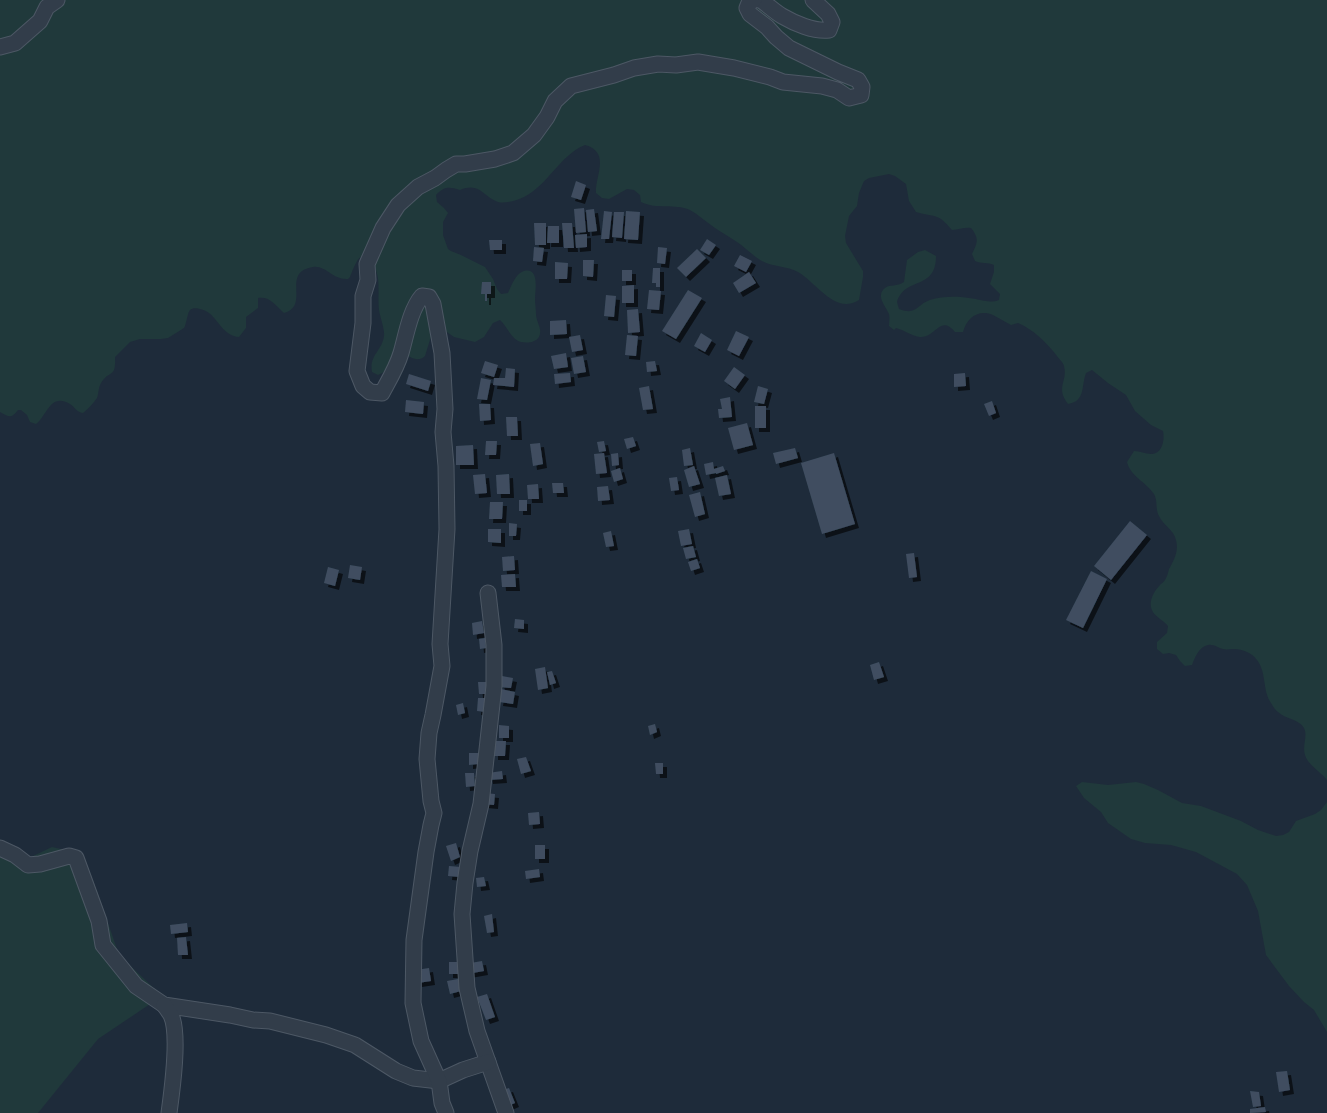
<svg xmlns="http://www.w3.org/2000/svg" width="1327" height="1113" viewBox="0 0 1327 1113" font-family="Mulish,sans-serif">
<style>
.green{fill:#20393b}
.building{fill:#3f4e60;filter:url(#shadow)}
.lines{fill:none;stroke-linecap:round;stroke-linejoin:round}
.minor-casing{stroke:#4d5865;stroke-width:17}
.minor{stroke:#323d4a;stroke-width:15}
</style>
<defs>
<filter id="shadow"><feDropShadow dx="4" dy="4" stdDeviation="0" flood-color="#0009"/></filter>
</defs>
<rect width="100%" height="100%" fill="#1e2b3a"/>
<g class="green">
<path d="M0,0h1327v780c-6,-8 -19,-15 -22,-25 -3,-9 3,-19 -1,-27 -5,-9 -19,-9 -26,-16 -3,-2 -5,-6 -7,-9 -9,-13 -4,-30 -14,-43 -5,-7 -14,-11 -23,-11 -4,0 -7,1 -11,0 -5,-1 -9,-5 -15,-4 -9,2 -13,12 -16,20l-7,1 -5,-5 -4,-6 -7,-2 -6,1 -6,-5v-7l10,-9 1,-7c-5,-6 -14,-10 -16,-16 -4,-8 2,-19 8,-25 2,-2 3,-2 5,-5 2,-3 3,-7 4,-11 5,-9 10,-18 7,-29 -2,-10 -13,-15 -17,-24 -4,-7 -1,-15 -5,-22 -9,-13 -23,-17 -27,-32l7,-11c6,0 11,3 17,3 11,1 14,-14 12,-23l-12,-6 -16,-14 -9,-16 -18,-12 -16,-13 -6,3c-5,13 0,28 -18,31 -13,-17 0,-22 -4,-38 -1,-4 -5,-7 -7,-10 -11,-14 -23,-26 -39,-33l-7,2c-6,-3 -12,-7 -18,-10 -15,-6 -26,3 -30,17h-8c-15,-18 -19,6 -35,5 -8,-1 -16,-7 -24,-9l-2,2 -5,-4c0,-4 1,-8 0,-12 -3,-8 -14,-18 -4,-26 5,-4 12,-1 19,-6l3,-22 11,-8 7,-2 11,6c0,35 -31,20 -39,46l2,7c18,7 18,-5 31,-9 12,-4 27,-4 39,-2 10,1 20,6 30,2l1,-6 -10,-10 4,-12v-7c-7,-3 -12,-1 -19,-4l-3,-7c5,-11 8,-15 -1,-26 -7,-1 -12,2 -19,2 -15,-18 -16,-12 -36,-18l-7,-11 -3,-17 -11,-8 -6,-2 -20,4 -5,3 -5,12 -2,13 -8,10 -4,20 1,7 17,28v6l-4,23c-24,15 -42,-17 -61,-28 -11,-6 -25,-5 -36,-11 -9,-5 -16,-13 -25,-19 -7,-5 -15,-9 -22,-14 -9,-6 -16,-13 -25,-18 -16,-7 -33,0 -49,-8l-1,-7 -6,-5 -7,-1 -18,10 -7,-1 -6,-5c-1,-17 15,-41 -11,-48 -25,10 -37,40 -61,52 -7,3 -18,7 -26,5 -16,-6 -18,-20 -38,-12 -11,-3 -15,-4 -24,5l1,7 7,6 4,5 -5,9v13l5,14 3,2 10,4 24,12 8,12 4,10 4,5 7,-1c3,-7 8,-20 16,-22 16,-4 11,20 11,28 0,5 1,10 1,15 0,8 7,15 3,23 -4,6 -12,6 -18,5 -10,-3 -14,-16 -21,-22l-7,3 -9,14 -9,5 -21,-5 -10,-7h-11l-8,26c-7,7 -15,1 -22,-3l-12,8 -7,11 -6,3 -6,-3c-3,-17 10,-21 12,-36 1,-6 -4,-19 -5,-26 -2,-18 4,-39 -11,-51 -3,-2 -4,-4 -7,-2 -4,1 -9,15 -11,20l-2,2c-16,1 -22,-14 -35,-12 -33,5 -2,39 -29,46 -9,-8 -14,-17 -26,-15v10l-12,9v11l-7,9c-15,-1 -20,-16 -30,-24 -4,-3 -15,-7 -19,-3 -2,1 -4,15 -6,18l-16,10 -7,1h-21l-10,3 -15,15c1,22 -5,12 -14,26 -3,5 -2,10 -4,15 -4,6 -9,11 -14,15 -7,-1 -8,-6 -13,-9 -20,-12 -23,12 -34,20l-6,-2 -3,-7 -6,-5h-3c-7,9 -9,7 -18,2z"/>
<path d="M1082,782l26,3 28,-3 8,2 14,6 24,13 19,3 40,15 17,9 18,6 7,-1 6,-3 7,-11 19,-7 6,-4 6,-8v230l-13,-22 -10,-8 -15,-16 -23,-31 -8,-44 -11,-26 -10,-11 -41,-22 -25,-7 -26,-2 -14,-4 -23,-16 -7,-11 -17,-14 -8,-12z"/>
<path d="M0,842l31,15 21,-10 31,7 15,40 21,61 43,41 -64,43 -60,74h-38z"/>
</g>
<g class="building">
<path d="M576,181l10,4 -5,15 -10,-3z"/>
<path d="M584,208l2,24 -10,1 -2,-24z"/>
<path d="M594,209l3,22 -9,1 -2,-22z"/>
<path d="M604,211l8,1 -3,27h-8z"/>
<path d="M626,211l14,1 -2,28 -14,-1z"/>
<path d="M614,212h10l-2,26 -10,-1z"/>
<path d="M534,223h12v22h-11z"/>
<path d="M562,223h10l2,25h-10z"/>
<path d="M548,226h11v17h-12z"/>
<path d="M587,234v13l-11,1 -1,-13z"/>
<path d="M707,239l9,6 -7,10 -9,-5z"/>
<path d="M489,240h13v10h-12z"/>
<path d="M534,247l10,1 -2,14 -9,-1z"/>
<path d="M658,247l9,1 -2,16 -8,-1z"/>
<path d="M697,249l9,9 -20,19 -9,-9z"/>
<path d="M740,255l12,6 -6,11 -12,-6z"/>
<path d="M583,260h11l-1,17 -10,-1z"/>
<path d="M555,262l13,1 -1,16h-12z"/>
<path d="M653,268h7v19h-4v-4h-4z"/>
<rect x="622" y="270" width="10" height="11"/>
<path d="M749,272l7,11 -17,10 -6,-10z"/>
<path d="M482,282h9v12h-4v7h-2v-7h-4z"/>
<path d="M634,285v18h-12v-17z"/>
<path d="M649,290l12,1 -2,19 -12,-1z"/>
<path d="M688,290l14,8 -26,41 -14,-8z"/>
<path d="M606,295l10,1 -2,21 -10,-1z"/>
<path d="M638,309l2,23 -12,1 -1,-23z"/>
<path d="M566,320l1,14 -17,1v-14z"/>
<path d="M736,331l13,6 -10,19 -12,-6z"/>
<path d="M701,333l11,7 -7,12 -11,-6z"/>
<path d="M580,335l3,15 -11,2 -3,-15z"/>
<path d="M627,335l11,1 -2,20 -11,-1z"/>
<path d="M566,353l2,14 -14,2 -3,-13z"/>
<path d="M583,356l3,16 -12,2 -3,-16z"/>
<path d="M485,361l13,4 -4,12 -13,-4z"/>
<path d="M655,361l2,10 -10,1 -1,-10z"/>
<path d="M734,367l11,8 -10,14 -11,-8z"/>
<path d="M506,368l9,1 -1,18 -21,-2 1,-7h11z"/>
<path d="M570,373l1,9 -16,2 -1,-10z"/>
<path d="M965,373l1,13 -12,1v-13z"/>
<path d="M409,374l22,7 -3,10 -22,-7z"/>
<path d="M481,378l10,2 -4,20 -10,-1z"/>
<path d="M649,386l4,23 -10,1 -4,-22z"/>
<path d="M758,386l10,3 -4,15 -10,-2z"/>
<path d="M730,397l2,20 -13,1 -1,-9h4l-2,-10z"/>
<path d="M406,400l18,2 -1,12 -18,-2z"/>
<path d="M992,401l4,12 -7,3 -5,-12z"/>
<path d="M479,404h11l1,16 -11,1z"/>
<rect x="755" y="406" width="11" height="22"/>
<path d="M506,417h11l1,19h-11z"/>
<path d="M747,423l6,22 -19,5 -6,-22z"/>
<path d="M633,437l3,9 -9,3 -3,-10z"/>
<path d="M486,441h11l-1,14h-11z"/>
<path d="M604,441l2,10 -7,1 -2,-10z"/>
<path d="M540,443l3,21 -10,2 -3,-22z"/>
<path d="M473,445l1,20h-18v-19z"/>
<path d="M690,448l3,17 -9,1 -2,-16z"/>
<path d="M795,448l3,10 -22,6 -3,-11z"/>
<path d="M604,453l3,20 -11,1 -2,-20z"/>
<path d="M618,453l1,12 -7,1 -1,-12z"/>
<path d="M834,453l21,71 -33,10 -21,-71z"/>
<path d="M713,462l1,7 9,-3 2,5 -9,3v-1l-10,2 -2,-11z"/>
<path d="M694,466l6,18 -11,3 -5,-17z"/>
<path d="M620,468l3,11 -9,3 -3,-11z"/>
<path d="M485,474l2,19 -12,1 -2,-19z"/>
<path d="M509,474l1,20h-13l-1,-19z"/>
<path d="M727,475l4,19 -12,2 -4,-18z"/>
<path d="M677,477l2,13 -8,1 -2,-13z"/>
<path d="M552,483h11l1,10h-11z"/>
<path d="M538,484l1,15h-11l-1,-14z"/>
<path d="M608,486l2,14 -12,1 -1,-14z"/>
<path d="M700,492l5,22 -10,3 -6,-22z"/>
<rect x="519" y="500" width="8" height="11"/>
<path d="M490,502h13l-1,17h-13z"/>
<path d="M1130,521l17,14 -36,45 -17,-14z"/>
<path d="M509,523l8,1 -1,12h-7z"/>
<path d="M488,529h13v14l-13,-1z"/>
<path d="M689,529l3,15 -11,2 -3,-15z"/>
<path d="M611,531l3,15 -8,1 -3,-14z"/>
<path d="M693,546l3,11 -10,2 -3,-11z"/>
<path d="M914,553l3,24 -8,1 -3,-24z"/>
<path d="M514,556l1,14 -12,1 -1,-14z"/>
<path d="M697,559l3,9 -9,3 -3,-9z"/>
<path d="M350,565l12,2 -2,13 -12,-2z"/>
<path d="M328,567l11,3 -4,16 -11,-3z"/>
<path d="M1091,571l16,8 -24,49 -17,-8z"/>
<path d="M515,574l1,13h-14l-1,-12z"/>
<path d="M515,619l9,1v9l-10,-1z"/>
<path d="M482,621l2,12 -11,2 -1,-12z"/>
<path d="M485,638l1,10 -6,1 -1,-10z"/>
<path d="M879,662l5,15 -10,3 -4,-15z"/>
<path d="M545,667l3,21 -10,2 -3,-21z"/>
<path d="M552,671l4,12 -6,2 -3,-13z"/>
<path d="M502,676l11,2 -2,10 -11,-1z"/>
<path d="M478,682h11v12h-10z"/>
<path d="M501,689l14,3 -2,12 -14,-2z"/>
<path d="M478,698h9l-1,14 -9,-1z"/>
<path d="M463,703l2,10 -7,2 -2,-10z"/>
<path d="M655,724l2,8 -7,3 -2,-9z"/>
<path d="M499,725l10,1v12h-10z"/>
<path d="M494,741h12l-1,15h-11z"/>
<path d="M469,753h9v11l-9,1z"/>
<path d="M526,757l5,14 -10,3 -4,-15z"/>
<path d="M655,763h8v11h-7z"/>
<path d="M502,771l1,8 -14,1 -1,-7z"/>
<path d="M465,773h9l1,13 -9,1z"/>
<path d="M484,793l11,1 -1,11 -11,-1z"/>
<path d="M539,812l1,12 -11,1 -1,-12z"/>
<path d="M456,843l4,14 -9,4 -5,-15z"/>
<rect x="535" y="845" width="10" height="14"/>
<path d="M449,866l12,1 -1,10 -12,-1z"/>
<path d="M539,869l1,8 -14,2 -1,-8z"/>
<path d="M484,877l2,9 -9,1 -1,-9z"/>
<path d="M492,914l2,18 -7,1 -3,-17z"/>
<path d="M187,923l1,9 -17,2 -1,-9z"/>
<path d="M186,937l2,18h-10l-1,-17z"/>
<path d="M482,961l2,10 -17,3 -2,-10z"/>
<path d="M449,962h10l1,12h-11z"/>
<path d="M429,968l2,13 -13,2 -2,-13z"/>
<path d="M458,979l3,12 -11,3 -3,-13z"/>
<path d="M487,994l8,23 -9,3 -9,-23z"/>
<path d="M1287,1071l3,19 -11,2 -3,-20z"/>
<path d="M509,1088l6,15 -9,4 -6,-16z"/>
<path d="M1250,1091l9,1 2,14 -8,1z"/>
<path d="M1265,1107l1,5 -16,1v-4z"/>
</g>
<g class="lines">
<g class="minor-casing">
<g id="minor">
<path d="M759,0l3,1c7,5 13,11 20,15 12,7 32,16 47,14l3,-8 -4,-8 -15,-14"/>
<path d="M0,47l15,-4 25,-22 7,-14 10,-7"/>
<path d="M488,593l6,52v41l-13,118 -11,47 -5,32 -3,31 5,74 10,43 29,82"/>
<path d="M0,848l15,7 13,10 12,-1 29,-8 7,2 23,63 4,24 33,41 28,19 66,10 23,5 17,1 56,14 29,10 41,26 17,7 26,3 24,-11 25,-8"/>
<path d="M164,1005c3,4 5,7 7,10 9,19 1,76 -2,98"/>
<path d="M446,1113l-4,-10 -3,-22 -18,-40 -8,-38 1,-63 12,-88 5,-27 3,-12 -3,-12 -4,-42 2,-26 4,-18 9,-49 -2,-22 7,-115 -1,-63 -3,-34 2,-23 -3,-56 -9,-49 -4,-7 -7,-1c-12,14 -16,40 -21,57 -4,14 -12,27 -19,40l-12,-1 -7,-6 -6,-15 6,-48v-27l5,-16 -1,-16 16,-36 15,-23 20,-18 17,-9 11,-8 10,-6h9l30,-5 18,-6 21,-18 13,-18 8,-16 16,-15 43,-11 20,-7 24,-4 18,1 22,-3 36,6 36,9 13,5 39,4 15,4 12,8 12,-3 1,-8 -4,-7 -20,-8 -49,-24 -13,-11 -9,-10 -17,-13 -3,-6 2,-5 5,-3"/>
</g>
</g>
<use href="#minor" class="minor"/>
</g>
</svg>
